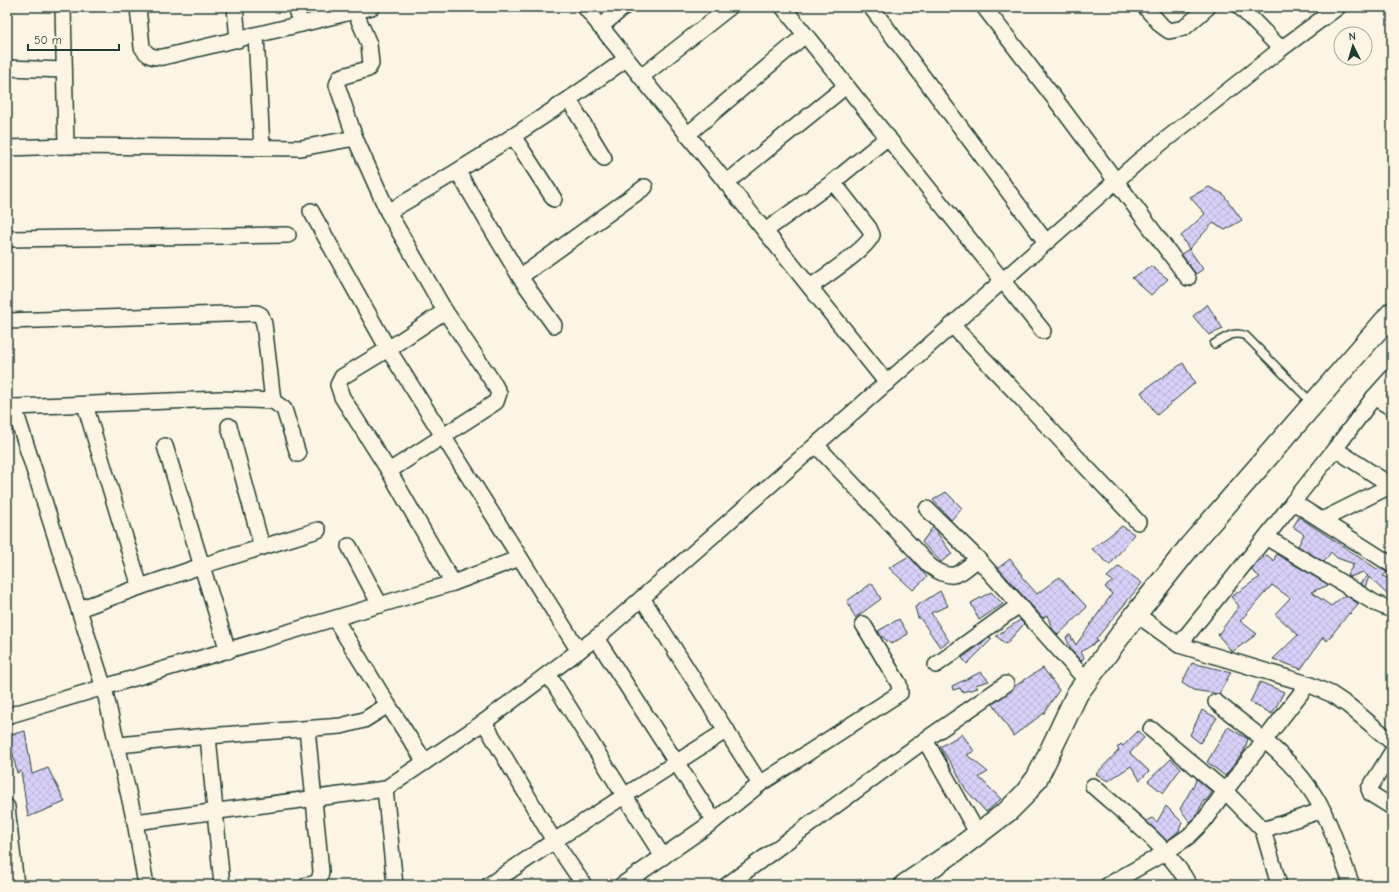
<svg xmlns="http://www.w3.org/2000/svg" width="1399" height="892" viewBox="0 0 1399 892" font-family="'Comic Neue',sans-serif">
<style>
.building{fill:url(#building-cross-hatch);stroke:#1f3d34}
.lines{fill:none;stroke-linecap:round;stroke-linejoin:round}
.lane-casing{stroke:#1f3d34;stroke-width:10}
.street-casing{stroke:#1f3d34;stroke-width:18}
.secondary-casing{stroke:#1f3d34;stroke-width:24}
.lane{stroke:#fcf5e5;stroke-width:7}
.street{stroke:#fcf5e5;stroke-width:15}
.secondary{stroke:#fcf5e5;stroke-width:21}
</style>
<defs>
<pattern id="building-cross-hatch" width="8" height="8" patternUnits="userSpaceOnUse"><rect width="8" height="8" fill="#d9d0f8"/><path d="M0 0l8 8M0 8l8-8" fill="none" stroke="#bab4d5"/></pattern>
</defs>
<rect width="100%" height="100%" fill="#fcf5e5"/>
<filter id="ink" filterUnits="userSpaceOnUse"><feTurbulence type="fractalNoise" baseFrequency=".025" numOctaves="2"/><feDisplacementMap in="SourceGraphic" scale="8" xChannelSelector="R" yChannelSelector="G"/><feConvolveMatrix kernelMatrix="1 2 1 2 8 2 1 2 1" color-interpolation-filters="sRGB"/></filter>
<g filter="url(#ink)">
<g class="building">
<path d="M1209,187l14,7 19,26 -17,10 -12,-7 -24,26 -8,-13 24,-22 -15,-17z"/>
<path d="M1189,249l14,20 -7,5 -15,-20z"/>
<path d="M1151,266l17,13 -17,16 -19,-17z"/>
<path d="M1207,304l16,25 -14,6 -16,-19z"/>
<path d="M1183,363l12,20 -38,32 -16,-23z"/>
<path d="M946,492l16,16 -11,12 -18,-20z"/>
<path d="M1299,517l78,52 2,-1 8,4 -4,4 9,5v18l-23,-22 -4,10 -5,-4 8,-7 -5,-4 -13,5 -3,-2 7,-11 -17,-6 -6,-6 -7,10 -26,-16 6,-12 -11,-7z"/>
<path d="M1122,526l12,8 -24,31 -18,-16z"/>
<path d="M933,527l19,27 -11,8 -19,-20z"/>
<path d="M1276,554l53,31 -18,7 20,14 14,-11 14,9 -9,10 -1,-1 -22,28 -4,-4 -22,32 -28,-10 25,-24 -23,-21 15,-16 -18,-13 -32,36 17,13 -25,18 -14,-17 21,-29 -8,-9 29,-20 -9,-7 5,-7 11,-8 7,6z"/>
<path d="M909,556l18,21 -14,13 -24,-22z"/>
<path d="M1010,559l12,16 -1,1 16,18 22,-17 28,30 -29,28 -6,-7 -5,-13 -4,3 -45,-50z"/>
<path d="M1119,566l23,17 -46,56 2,2 -17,11 3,6 -3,3 -10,-11 -5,-13 4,-2 6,10 2,-3 34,-48 -7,-7 8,-6 -6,-4z"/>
<path d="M872,583l9,16 -26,19 -8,-17z"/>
<path d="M940,591l8,15 -17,7 18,28 -9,6 -20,-29h-2l-3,-11z"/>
<path d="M991,592l12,12 -24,16 -8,-17z"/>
<path d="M899,619l9,15 -17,10 -10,-8 -3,-5z"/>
<path d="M1020,620l4,4 -18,20 -10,-8z"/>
<path d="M990,637l2,2 -25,25 -5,-6z"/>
<path d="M1192,663l39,9 -12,22 -26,-4 -11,-7z"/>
<path d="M1043,668l16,22 -15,23 -31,23 -20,-32 18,-13 4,-5z"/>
<path d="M981,672l8,9 -14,4 3,3 -16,4 -2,-4 -7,2 -1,-4z"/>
<path d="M1260,682l24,10 -12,22 -22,-12z"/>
<path d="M1202,710l15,8 -17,25 -10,-8z"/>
<path d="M1228,727l20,12 -4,12 -19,25 -18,-14z"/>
<path d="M25,731l7,43 16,-6 17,34 -37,15 -7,-46 -4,2 -8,-38z"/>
<path d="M1138,731l6,7 -14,15 19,18 -9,9 -9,-14 -23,15 -12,-7 23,-24 -2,-2 4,-4 2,2z"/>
<path d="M962,734l12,17 -7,4 21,17 -9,5 22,22 -15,13 -20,-22 -12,-22 -14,-21z"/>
<path d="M1171,759l10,9 -18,25 -15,-12z"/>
<path d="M1197,779l15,13 -6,9 -2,-1 -8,17 -6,5 -10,-13z"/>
<path d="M1166,806l16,16 -3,9 -12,10 -21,-20 6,-3 5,4z"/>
</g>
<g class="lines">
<g class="lane-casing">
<path id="lane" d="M1214,344c11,-6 20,-14 32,-8l65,66"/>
</g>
<g class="street-casing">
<g id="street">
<path d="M138,7l4,40c5,9 11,11 21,10l209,-50"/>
<path d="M235,7l3,33"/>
<path d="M295,7l6,17"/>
<path d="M585,7l302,376"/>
<path d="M783,7l260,324"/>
<path d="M871,7l175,235"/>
<path d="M984,7l77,100 127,171"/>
<path d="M1145,7l17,19 7,5 15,-3 24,-21"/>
<path d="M1240,7l41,42"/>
<path d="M355,11l14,33 2,20 -3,5 -28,8 -3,8 18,53"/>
<path d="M600,27l24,-20"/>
<path d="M256,35l6,113"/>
<path d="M7,68l57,2"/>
<path d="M641,77l89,-70"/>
<path d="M569,100l35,58"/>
<path d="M687,135l118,-100"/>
<path d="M513,136l41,63"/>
<path d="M7,148l59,-2 -3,-139"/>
<path d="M458,172l62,105 34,48"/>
<path d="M726,183l120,-97"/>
<path d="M311,211l77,138 57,-38"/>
<path d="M388,212c82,-47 161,-97 238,-153"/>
<path d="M765,231l68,-49 55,-45"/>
<path d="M7,239l281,-4"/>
<path d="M520,277l125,-90"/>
<path d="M810,287c14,-10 57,-38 62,-52l-3,-7 -36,-46"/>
<path d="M7,321l250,-8 4,2 3,9 9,77 -52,-2 -207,8"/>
<path d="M952,325l186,197"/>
<path d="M1374,397l18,11"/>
<path d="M273,401l11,8 14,45"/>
<path d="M7,408l7,-1 90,281 31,134 11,63"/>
<path d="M229,426l33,121"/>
<path d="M816,445l114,121c24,17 28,8 48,-7l41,46"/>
<path d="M165,446l63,205"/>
<path d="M1335,449l39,-52 18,-20"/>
<path d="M389,471l-47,-74 -4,-12 4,-8 46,-28 191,302"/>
<path d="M1293,502l42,-53 57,37"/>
<path d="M927,509l51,50"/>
<path d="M1322,520l70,-35"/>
<path d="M1266,537l27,-35 99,63"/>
<path d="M349,546l31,59"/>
<path d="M453,583l67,-25"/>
<path d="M140,587l61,-21 117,-36"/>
<path d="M642,598l118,186"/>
<path d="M79,609l61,-22 -55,-182"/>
<path d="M1136,614l43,31 129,39 23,10 18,12 43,36"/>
<path d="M596,638l118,183"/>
<path d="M1179,645l87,-108 109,66 17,7"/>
<path d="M936,665l83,-60 67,75"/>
<path d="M548,674l115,183"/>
<path d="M1216,702c35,28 74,54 98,93 17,27 26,60 38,90"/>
<path d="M388,705l37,57"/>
<path d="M7,716l446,-133 -64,-112 107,-69 3,-9 -6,-11 -48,-71 -57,-99 -33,-74 -54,10 -235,-2"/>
<path d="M484,722l70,119 173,-111"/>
<path d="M307,729l14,142c-1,10 -4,13 -14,14"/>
<path d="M1151,729l74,62 38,39 16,55"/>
<path d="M208,736l14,149"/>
<path d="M925,740l81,-56"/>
<path d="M119,745l89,-9 133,-10 23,-6 24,-15 -53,-86"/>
<path d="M1392,752l-23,37 2,5 21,13"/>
<path d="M1093,786c31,28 77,62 96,99"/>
<path d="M385,789l10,96"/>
<path d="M7,807l9,78"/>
<path d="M135,822l250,-33 99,-67 117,-88 540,-475 140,-110 57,-42"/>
<path d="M1263,830l60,-20"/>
<path d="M489,885l65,-44 30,44"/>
<path d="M622,885l92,-64 46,-37 140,-91 -1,-9 -36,-60"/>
<path d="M727,885l198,-145 53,94"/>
<path d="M1108,885l58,-33 23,-16 14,-14 22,-31 83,-107"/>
</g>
</g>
<g class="secondary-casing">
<path id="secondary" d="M905,885l53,-36 50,-38 17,-17 12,-16 9,-18 31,-66 59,-80 54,-68 202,-233"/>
</g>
<use href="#lane" class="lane"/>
<use href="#street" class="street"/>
<use href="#secondary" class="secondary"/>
</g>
</g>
<rect width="1399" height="892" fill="none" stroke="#fcf5e5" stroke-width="24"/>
<rect x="12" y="12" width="1375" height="868" fill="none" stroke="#1f3d34" stroke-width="1.5" filter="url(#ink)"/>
<g transform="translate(1353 46) rotate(355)"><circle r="19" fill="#fcf5e5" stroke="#a4ab9e"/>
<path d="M0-3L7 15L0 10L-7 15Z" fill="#1f3d34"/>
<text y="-6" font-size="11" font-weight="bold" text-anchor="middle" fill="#1f3d34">N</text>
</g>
<path d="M28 44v6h91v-6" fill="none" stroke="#1f3d34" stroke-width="2"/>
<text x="34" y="44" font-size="12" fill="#1f3d34" stroke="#fcf5e5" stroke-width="3" paint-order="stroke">50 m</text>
</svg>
